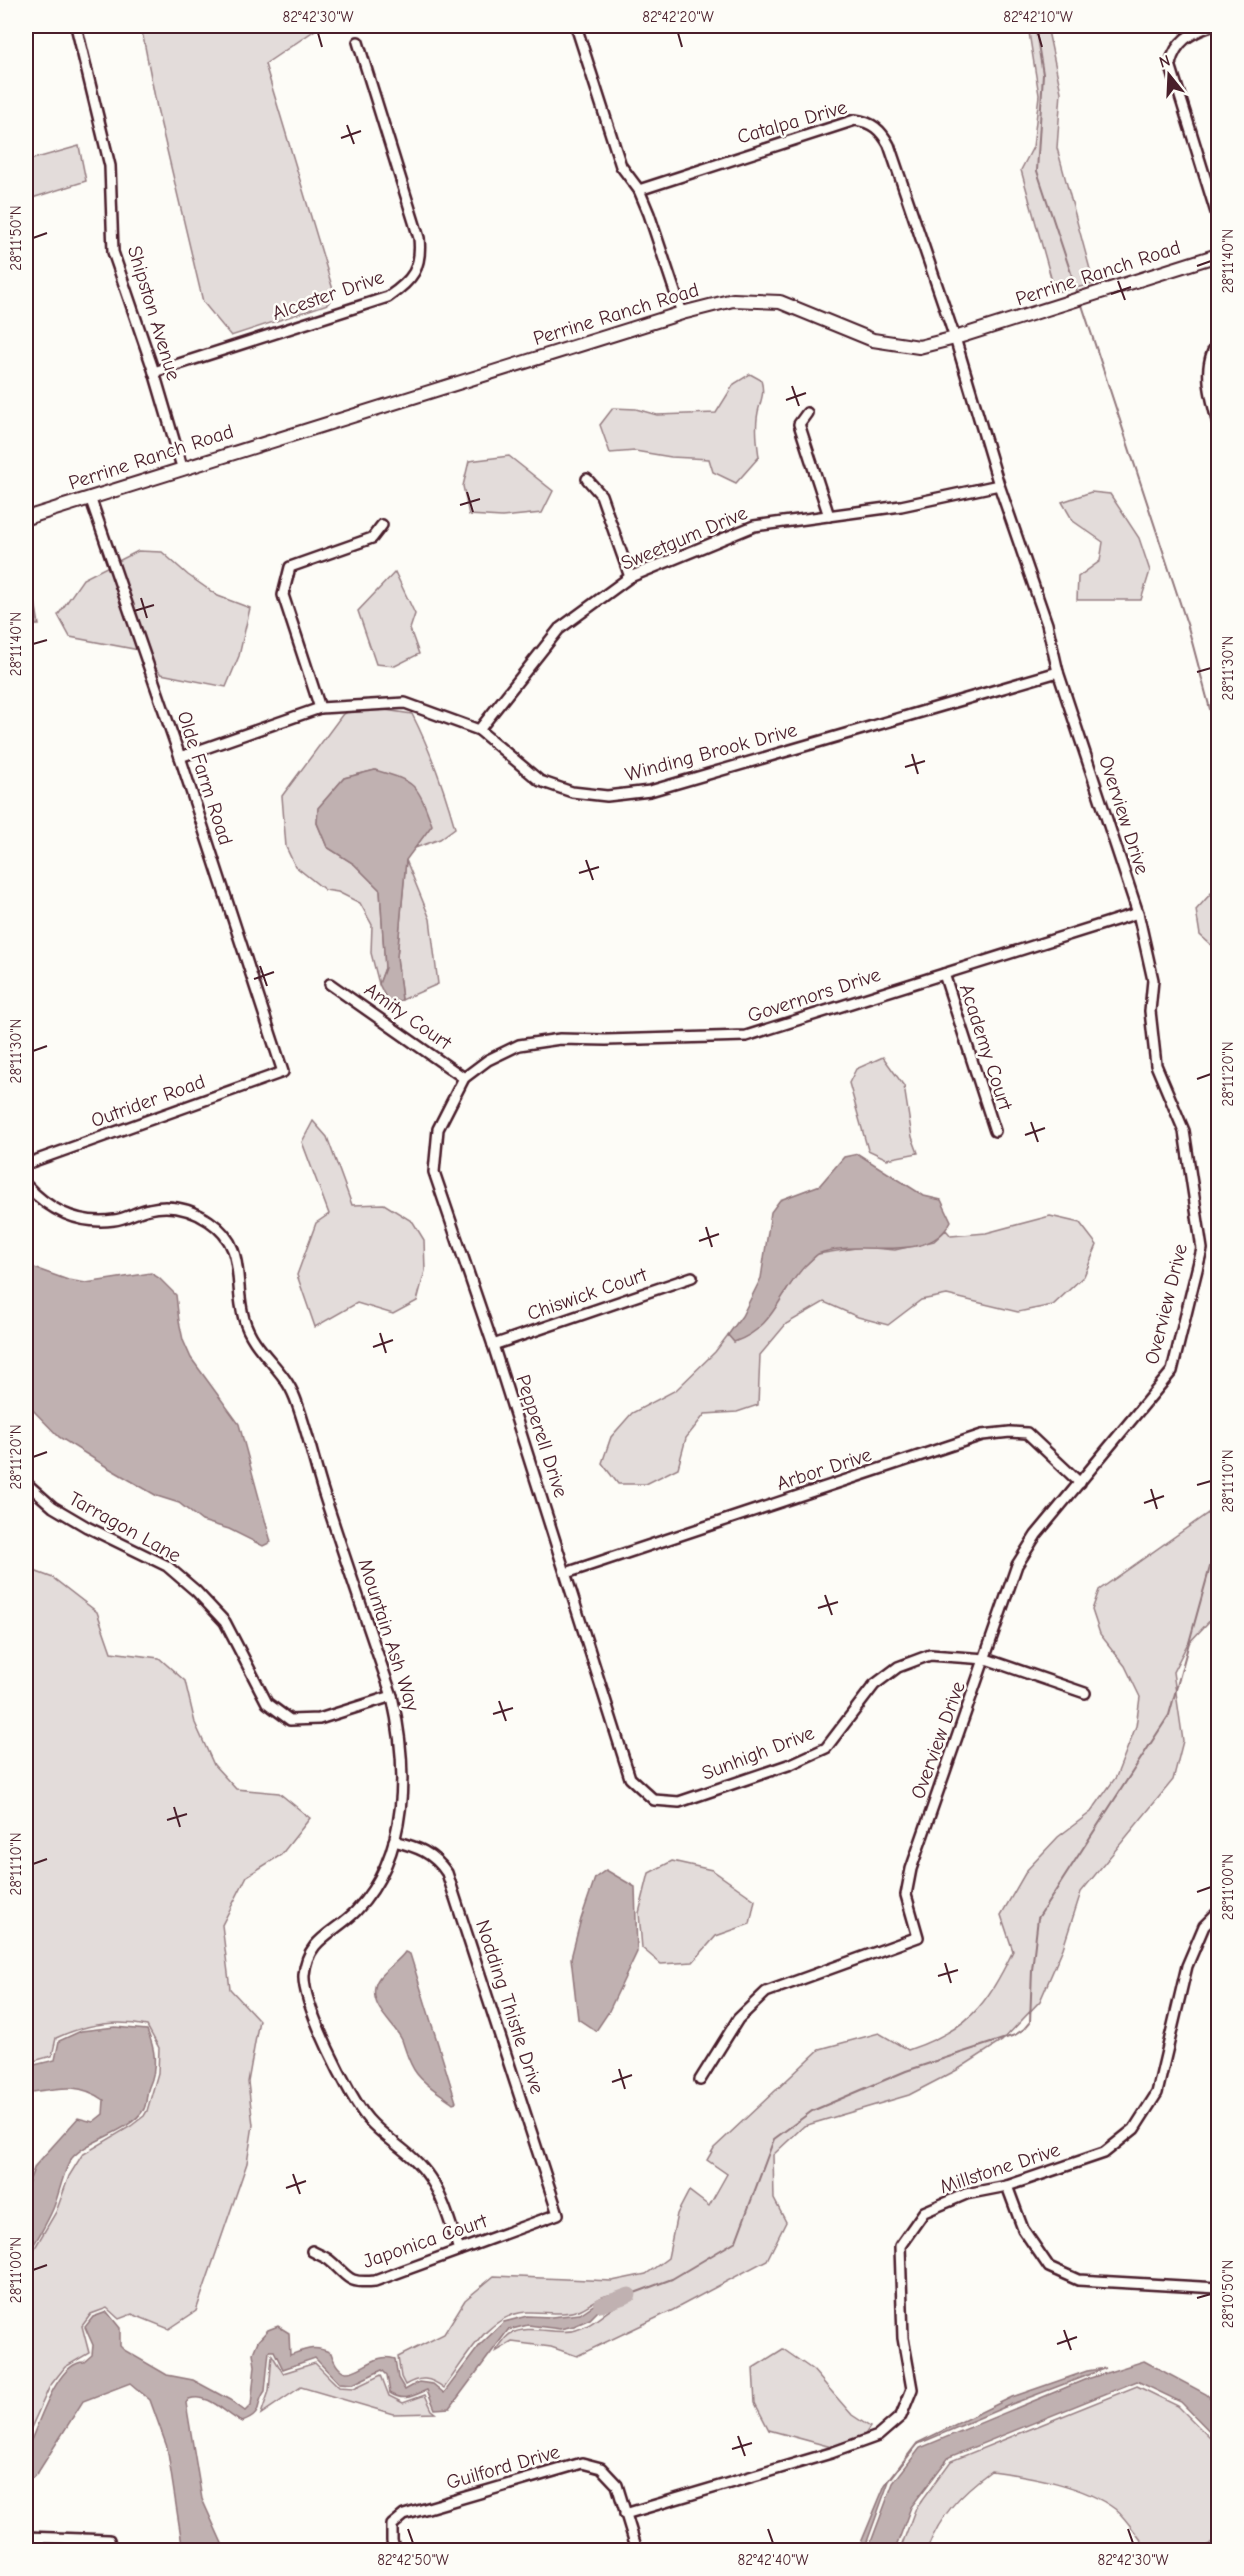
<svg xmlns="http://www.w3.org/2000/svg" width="1244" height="2576" viewBox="0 0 1244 2576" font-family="'Comic Neue',sans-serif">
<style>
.green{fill:#e3dcda;stroke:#967e82;stroke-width:1.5}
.water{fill:#c0b1b1;stroke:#91777b;stroke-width:1.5}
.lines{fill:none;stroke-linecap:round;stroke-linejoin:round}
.stream{stroke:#91777b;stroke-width:2}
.river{stroke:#c0b1b1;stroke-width:15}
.minor-casing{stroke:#4a1f2b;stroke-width:14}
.tertiary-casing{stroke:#4a1f2b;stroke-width:16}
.minor{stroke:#fdfcf7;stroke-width:9}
.tertiary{stroke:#fdfcf7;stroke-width:12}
.ticks{fill:none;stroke:#4a1f2b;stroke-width:2}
.labels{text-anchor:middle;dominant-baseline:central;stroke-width:5;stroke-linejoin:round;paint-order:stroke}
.street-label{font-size:20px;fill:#4a1f2b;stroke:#fdfcf7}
.neatline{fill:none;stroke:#4a1f2b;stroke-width:2}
.ticks-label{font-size:15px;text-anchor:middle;fill:#4a1f2b}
</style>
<rect width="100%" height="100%" fill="#fdfcf7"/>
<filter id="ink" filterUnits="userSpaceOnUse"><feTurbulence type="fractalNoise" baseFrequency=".0167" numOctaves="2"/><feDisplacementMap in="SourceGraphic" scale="12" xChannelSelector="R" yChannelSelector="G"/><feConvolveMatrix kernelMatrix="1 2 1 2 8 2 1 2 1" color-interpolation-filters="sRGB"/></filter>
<g filter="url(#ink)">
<g class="green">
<path d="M141,26h180l-56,38 69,229 -6,11 -97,32 -28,-34 -46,-194z"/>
<path d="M1028,26h19l14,66 -4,56 37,136 -39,8 -34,-122 12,-23 6,-52z"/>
<path d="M79,146l7,35 -60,19v-39z"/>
<path d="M750,374l11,6c4,14 0,19 -3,32 -3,15 -1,30 1,45l-23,26 -23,-11 -4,-13 -38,-2 -36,-6 -25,2 -10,-28 13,-17 23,1 21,6 59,-2 18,-29z"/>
<path d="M509,456l44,35 -11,22 -40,4 -33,-2 -6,-29 6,-25z"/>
<path d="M1091,492l19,2 29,44 11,33 -9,29h-64l1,-23 22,-16 3,-19 -30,-21 -11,-19z"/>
<path d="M138,551l24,1 26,23 30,21 32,12 -11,48 -13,31 -65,-13 -22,-24 -69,-13 -12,-22 25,-36z"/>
<path d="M395,572l20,42 -5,15 9,25 -24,12 -19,-2 -18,-53z"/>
<path d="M362,704l16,5 34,5c19,37 32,75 43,114l-15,11 -25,9 16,-23 -56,-55 -31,8 -26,30 -1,15 10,24 27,17 26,26 5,78 -6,16 -8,-31 1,-28 -12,-22 -22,-11 -13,-2 -30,-24 -9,-19 -4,-51 60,-81z"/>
<path d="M406,860l24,59 8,65 -36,16 -5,-43z"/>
<path d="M1213,891l5,3v57l-18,-16 -4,-25z"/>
<path d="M883,1057l21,29 8,51 6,16 -31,6 -19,-9 -19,-67 7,-14z"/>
<path d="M313,1121l14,16 25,68 32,-1 29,18 11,18 1,31 -8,30 -24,13 -36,-11 -42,24 -18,-52 19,-52 13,-9 -27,-72z"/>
<path d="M1050,1216l30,7 17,22 -13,31 -31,29 -35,7 -71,-17 -26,5 -33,25 -30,-8 -34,-15 -38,22 -26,31 -2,50 -21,7 -32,2 -19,24 -8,30 -32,16h-28l-16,-21 9,-26 21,-24 44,-23 39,-38 13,-17 6,7 51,-49 13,-21 20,-18 44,-7 33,3 39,-9 12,-11 5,6 35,-3z"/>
<path d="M1218,1506v106l-31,33 -14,27 10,69 -10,39 -92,112 -18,56 -23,53 -38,40 -45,29 -48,25 -105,31 -31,29 1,44 12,23 -19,38 -94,50 -96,46 -26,-9 -39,-5 -17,10c4,-5 10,-15 15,-18 20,-11 45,2 66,-4 17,-4 29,-19 45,-27l1,-7c-17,-6 -29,8 -43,14 -16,6 -35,1 -52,2 -40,2 -61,47 -83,76 -14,-11 -24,-12 -39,-3l-4,-8 -3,-20 46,-23 21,-34 29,-24 118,5 34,-7 22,-16 9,-44 12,-23 20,15 18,-32 -20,-14 7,-12 106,-99 59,-16 29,17c60,-20 78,-44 105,-99l-12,-36 26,-45 31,-33 33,-25 25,-35 20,-51 4,-29 -15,-31 -25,-32 -8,-24 7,-20z"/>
<path d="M26,1568l27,10 44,34 14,40 48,6 26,23 10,42 19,42 22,24 43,4 31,25 -29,37 -34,21 -25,49 8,64 29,31 -11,62 5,43 -6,38 -51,148 -27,18 -37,-15 -13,5 -12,-11 -16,6 -9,12 7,27 -24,14 -15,19 -24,53v-176l30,-51 13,-36 13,-21 49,-29 13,-10 3,-5 11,-38 1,-25 -12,-22c-31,-7 -63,-1 -91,12l-4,18 -26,7z"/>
<path d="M672,1861l40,9 43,30 -5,24 -34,12 -23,26 -32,2 -19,-16 -3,-35 10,-40z"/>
<path d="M783,2349l30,21 39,45 18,12 -15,23 -20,-2 -66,-18 -14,-27 -2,-35z"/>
<path d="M272,2355l11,18 32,-10 24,24 15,1 27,-13 8,21 14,7 22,-8 7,15 4,3 -43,1 -92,-27 -40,27 8,-23z"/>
<path d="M1137,2386l41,20 40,40v91l-11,9 -60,2c-10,-12 -20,-29 -32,-39 -32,-24 -85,-33 -124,-38 -30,22 -51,44 -64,79h-27l15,-40 36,-49z"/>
</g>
<g class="water">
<path d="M26,580l9,21 4,24h-13z"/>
<path d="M375,770c41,12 42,13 57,55l-26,35 -9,97 5,43 -13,4 -10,-20 6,-16 -5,-78 -26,-26 -27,-17 -10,-24 1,-15 26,-30z"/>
<path d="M858,1154l66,42 17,4 10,21c-23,46 -93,16 -133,33 -3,2 -7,6 -10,9 -29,27 -32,65 -74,79l-6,-7 14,-19 19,-38 10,-66 9,-12 40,-15 24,-28z"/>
<path d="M26,1265l42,15 18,3 65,-10 8,5 17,17 3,26 4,19 8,18 48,66 32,118 -8,4 -34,-17 -27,-8 -23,-18 -22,-7 -50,-29 -48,-30 -33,-34z"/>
<path d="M606,1870l29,17 2,65 -29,61 -12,18 -18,-12 -7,-61 10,-39 14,-41z"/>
<path d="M405,1952l5,2 46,148 -3,1c-12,-9 -27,-17 -36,-29 -8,-10 -11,-23 -15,-34 -8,-17 -31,-31 -27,-53 3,-15 22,-23 30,-35z"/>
<path d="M115,2027l32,3c8,19 11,37 2,57 -3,7 -2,16 -5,22 -15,24 -54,29 -72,49 -7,7 -14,40 -19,51 -7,16 -18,34 -27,48v-68l9,-23 43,-48 15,4 10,-8 1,-14c-27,-19 -48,-11 -78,-7v-26l29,-7 4,-19 22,-10z"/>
<path d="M616,2298l3,1 -17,8 -12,12 -16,7 -14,3 -32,-4 -20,5 -58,78 -15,1 -8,-19c-14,6 -23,12 -37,3l-3,-18 -5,-5 -29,14 -14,-1 -24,-25 -32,11 -9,-18h-5l-4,40c-11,14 0,23 -23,31 -17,-8 -33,-30 -53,-23l-3,4 16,96 23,51h-42l-16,-103 -17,-47 -20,-17 -47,18 -46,73 -11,9v-39l5,-4c9,-20 27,-78 53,-78l8,-7 1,-10 -8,-18 8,-10 14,-5 13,16v18l4,4 43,25 26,5 37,20 15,11 6,-6 4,-39 -2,-13 5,-12 10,-11 10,-4 11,7 1,22c17,-6 25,-10 41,-2 15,45 38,-5 64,6l3,19 7,12 14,-8 14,2 11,9 36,-48 24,-23 23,-6 24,1 29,-3 18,-12z"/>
<path d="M1144,2361l62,33 12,11v35l-37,-38 -44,-21 -188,76 -38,50 -16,43h-27l25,-67 27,-35 164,-68z"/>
<path d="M1106,2368l-94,36 -94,40 -29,37 -25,69h-6l27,-65 32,-42 95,-46 75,-26z"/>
</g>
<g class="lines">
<g class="stream">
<path d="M1035,26l8,48 -6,97 41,123"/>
<path d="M1081,302l107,325 30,112"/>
<path d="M629,2295l43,-16 64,-38 38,-102 38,-28 94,-40 109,-36 9,-6 6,-7 2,-52 6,-52 131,-203 49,-177"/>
</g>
<path class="river" d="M601,2305l28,-10"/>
<g class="minor-casing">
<g id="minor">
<path d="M76,26l34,140 3,86 41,120 28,95"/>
<path d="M576,26l45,140 18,24 10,24 33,99"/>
<path d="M1211,26c-21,7 -35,15 -41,38l48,155"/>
<path d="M639,190l216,-70c17,2 26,10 34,25l66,193 44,147 48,139 11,48 80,241 15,67 -3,31 6,54 28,66 18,118 -30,122 -136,164 -19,30 -106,304 -5,26 12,42 -152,55 -28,27 -38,61"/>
<path d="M1218,342c-17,24 -7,55 0,82"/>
<path d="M154,372l234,-75c25,-17 34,-29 31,-59l-61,-196"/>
<path d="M807,413l-8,11 30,92"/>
<path d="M587,479l14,16 29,82"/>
<path d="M320,708l-37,-113 7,-28 82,-29 10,-13"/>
<path d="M479,730l80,-101 71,-52 124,-51 147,-20 98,-21"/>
<path d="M180,757l140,-49 85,-5 74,27 61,51 32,11 35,4 43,-5 408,-119"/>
<path d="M944,974l51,157"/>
<path d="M330,984l134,94"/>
<path d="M26,1164l257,-92 -103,-315 -90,-260"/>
<path d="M26,1185c23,25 53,40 88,35 12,-1 23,-9 35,-11 22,-5 42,0 60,12 39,26 24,61 35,98 9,32 40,49 51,79 12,31 19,65 29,96 22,68 45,135 68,202 16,71 18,158 -36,215 -21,22 -49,27 -52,64 -2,28 45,122 64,144 19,22 46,34 62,59 14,21 21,48 29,72"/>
<path d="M493,1345l199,-68"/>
<path d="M26,1483l27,24 34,20 80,39 29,25 29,31 42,81 23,17 29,-1 73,-23"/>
<path d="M566,1573l416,-138 28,-3 17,1 53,50"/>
<path d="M1085,1693l-99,-34 -56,-4 -32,12 -24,18 -48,63 -35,16 -112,38 -25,-2 -24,-22 -137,-433 -59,-173 4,-43 26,-51 24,-18 31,-15 41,-6 46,1 140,-4 392,-123"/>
<path d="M1007,2186l16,43 26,38 29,13 140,8"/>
<path d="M312,2251c5,3 12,5 17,9 20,16 17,24 46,21l183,-67 -111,-341c-14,-21 -30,-26 -53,-32"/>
<path d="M625,2514l206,-61 47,-17 23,-20 11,-27 -9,-51 -3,-92 24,-34 42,-18 41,-8 97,-33 30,-24 23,-36 30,-127 17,-40 14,-14"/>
<path d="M26,2537l83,3 3,10"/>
<path d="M395,2550l-3,-9v-16l12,-10 178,-52 19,5 16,17 20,65"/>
</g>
</g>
<g class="tertiary-casing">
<path id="tertiary" d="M26,518l656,-205 51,-13 47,2 93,38 46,7 36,-9 263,-83"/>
</g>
<use href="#minor" class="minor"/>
<use href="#tertiary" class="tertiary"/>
</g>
</g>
<path class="ticks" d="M318,33l4,14M678,33l4,14M1038,33l4,14M347,125l7,19M341,138l20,-7M33,238l14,-5M1197,266l14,-5M1118,281l7,19M1111,294l20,-7M792,386l7,20M786,400l20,-7M467,492l6,20M460,505l20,-6M141,598l6,20M134,611l20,-6M33,644l14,-4M1197,672l14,-4M912,754l6,20M905,767l20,-6M586,860l7,20M579,873l20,-6M260,966l7,20M254,979l20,-7M33,1051l14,-5M1197,1079l14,-5M1031,1122l7,20M1025,1135l20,-7M706,1227l6,20M699,1241l20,-7M380,1333l6,20M373,1347l20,-7M33,1457l14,-5M1197,1485l14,-4M1151,1489l6,20M1144,1503l20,-7M825,1595l7,20M818,1608l20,-6M499,1701l7,20M493,1714l20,-6M174,1807l6,20M167,1820l20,-6M33,1864l14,-5M1197,1892l14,-5M945,1963l6,20M938,1976l20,-6M619,2069l6,20M612,2082l20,-7M293,2174l7,20M286,2188l20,-7M33,2270l14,-5M1197,2298l14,-4M1064,2330l7,20M1057,2344l20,-7M738,2436l7,20M732,2449l20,-6M408,2529l5,14M768,2529l5,14M1128,2529l5,14"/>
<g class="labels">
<g class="street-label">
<text transform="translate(792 122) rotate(-16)">Catalpa Drive</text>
<text transform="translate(1098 273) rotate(-18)">Perrine Ranch Road</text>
<text transform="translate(328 295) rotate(-19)">Alcester Drive</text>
<text transform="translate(154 313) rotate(73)">Shipston Avenue</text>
<text transform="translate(616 314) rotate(-17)">Perrine Ranch Road</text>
<text transform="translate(151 457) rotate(-18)">Perrine Ranch Road</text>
<text transform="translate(684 538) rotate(-23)">Sweetgum Drive</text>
<text transform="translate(711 752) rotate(-15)">Winding Brook Drive</text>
<text transform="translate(205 778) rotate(72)">Olde Farm Road</text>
<text transform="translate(1124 815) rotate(72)">Overview Drive</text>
<text transform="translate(814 995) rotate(-18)">Governors Drive</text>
<text transform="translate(408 1016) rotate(35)">Amity Court</text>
<text transform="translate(986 1047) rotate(72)">Academy Court</text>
<text transform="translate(148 1101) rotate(-20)">Outrider Road</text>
<text transform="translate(587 1294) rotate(-19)">Chiswick Court</text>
<text transform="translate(1166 1304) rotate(-76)">Overview Drive</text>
<text transform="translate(542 1436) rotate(72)">Pepperell Drive</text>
<text transform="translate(824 1469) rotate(-18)">Arbor Drive</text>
<text transform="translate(125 1527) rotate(29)">Tarragon Lane</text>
<text transform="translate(389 1635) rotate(72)">Mountain Ash Way</text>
<text transform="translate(938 1740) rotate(-70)">Overview Drive</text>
<text transform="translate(758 1753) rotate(-21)">Sunhigh Drive</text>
<text transform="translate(510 2007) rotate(72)">Nodding Thistle Drive</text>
<text transform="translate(1000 2168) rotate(-18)">Millstone Drive</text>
<text transform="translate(425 2241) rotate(-19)">Japonica Court</text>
<text transform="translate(503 2467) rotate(-16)">Guilford Drive</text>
</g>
</g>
<rect width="1244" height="2576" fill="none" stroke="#fdfcf7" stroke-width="66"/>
<g transform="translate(1169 75) rotate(342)" stroke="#fdfcf7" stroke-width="4.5" paint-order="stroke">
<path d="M0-4.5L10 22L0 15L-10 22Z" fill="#4a1f2b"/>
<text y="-9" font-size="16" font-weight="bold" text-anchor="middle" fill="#4a1f2b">N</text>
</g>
<rect x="33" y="33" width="1178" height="2510" class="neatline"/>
<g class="ticks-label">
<text x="318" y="22">82°42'30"W</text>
<text x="678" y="22">82°42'20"W</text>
<text x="1038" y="22">82°42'10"W</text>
<text transform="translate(16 238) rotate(-90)" y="5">28°11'50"N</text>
<text transform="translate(1228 261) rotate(-90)" y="5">28°11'40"N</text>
<text transform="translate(16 644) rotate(-90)" y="5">28°11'40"N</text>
<text transform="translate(1228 668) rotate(-90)" y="5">28°11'30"N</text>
<text transform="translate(16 1051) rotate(-90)" y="5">28°11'30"N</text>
<text transform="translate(1228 1074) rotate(-90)" y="5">28°11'20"N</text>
<text transform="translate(16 1457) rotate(-90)" y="5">28°11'20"N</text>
<text transform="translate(1228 1481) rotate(-90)" y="5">28°11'10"N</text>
<text transform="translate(16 1864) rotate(-90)" y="5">28°11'10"N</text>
<text transform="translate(1228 1887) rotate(-90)" y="5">28°11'00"N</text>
<text transform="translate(16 2270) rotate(-90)" y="5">28°11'00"N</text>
<text transform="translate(1228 2294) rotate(-90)" y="5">28°10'50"N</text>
<text x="413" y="2565">82°42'50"W</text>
<text x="773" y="2565">82°42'40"W</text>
<text x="1133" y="2565">82°42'30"W</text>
</g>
</svg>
